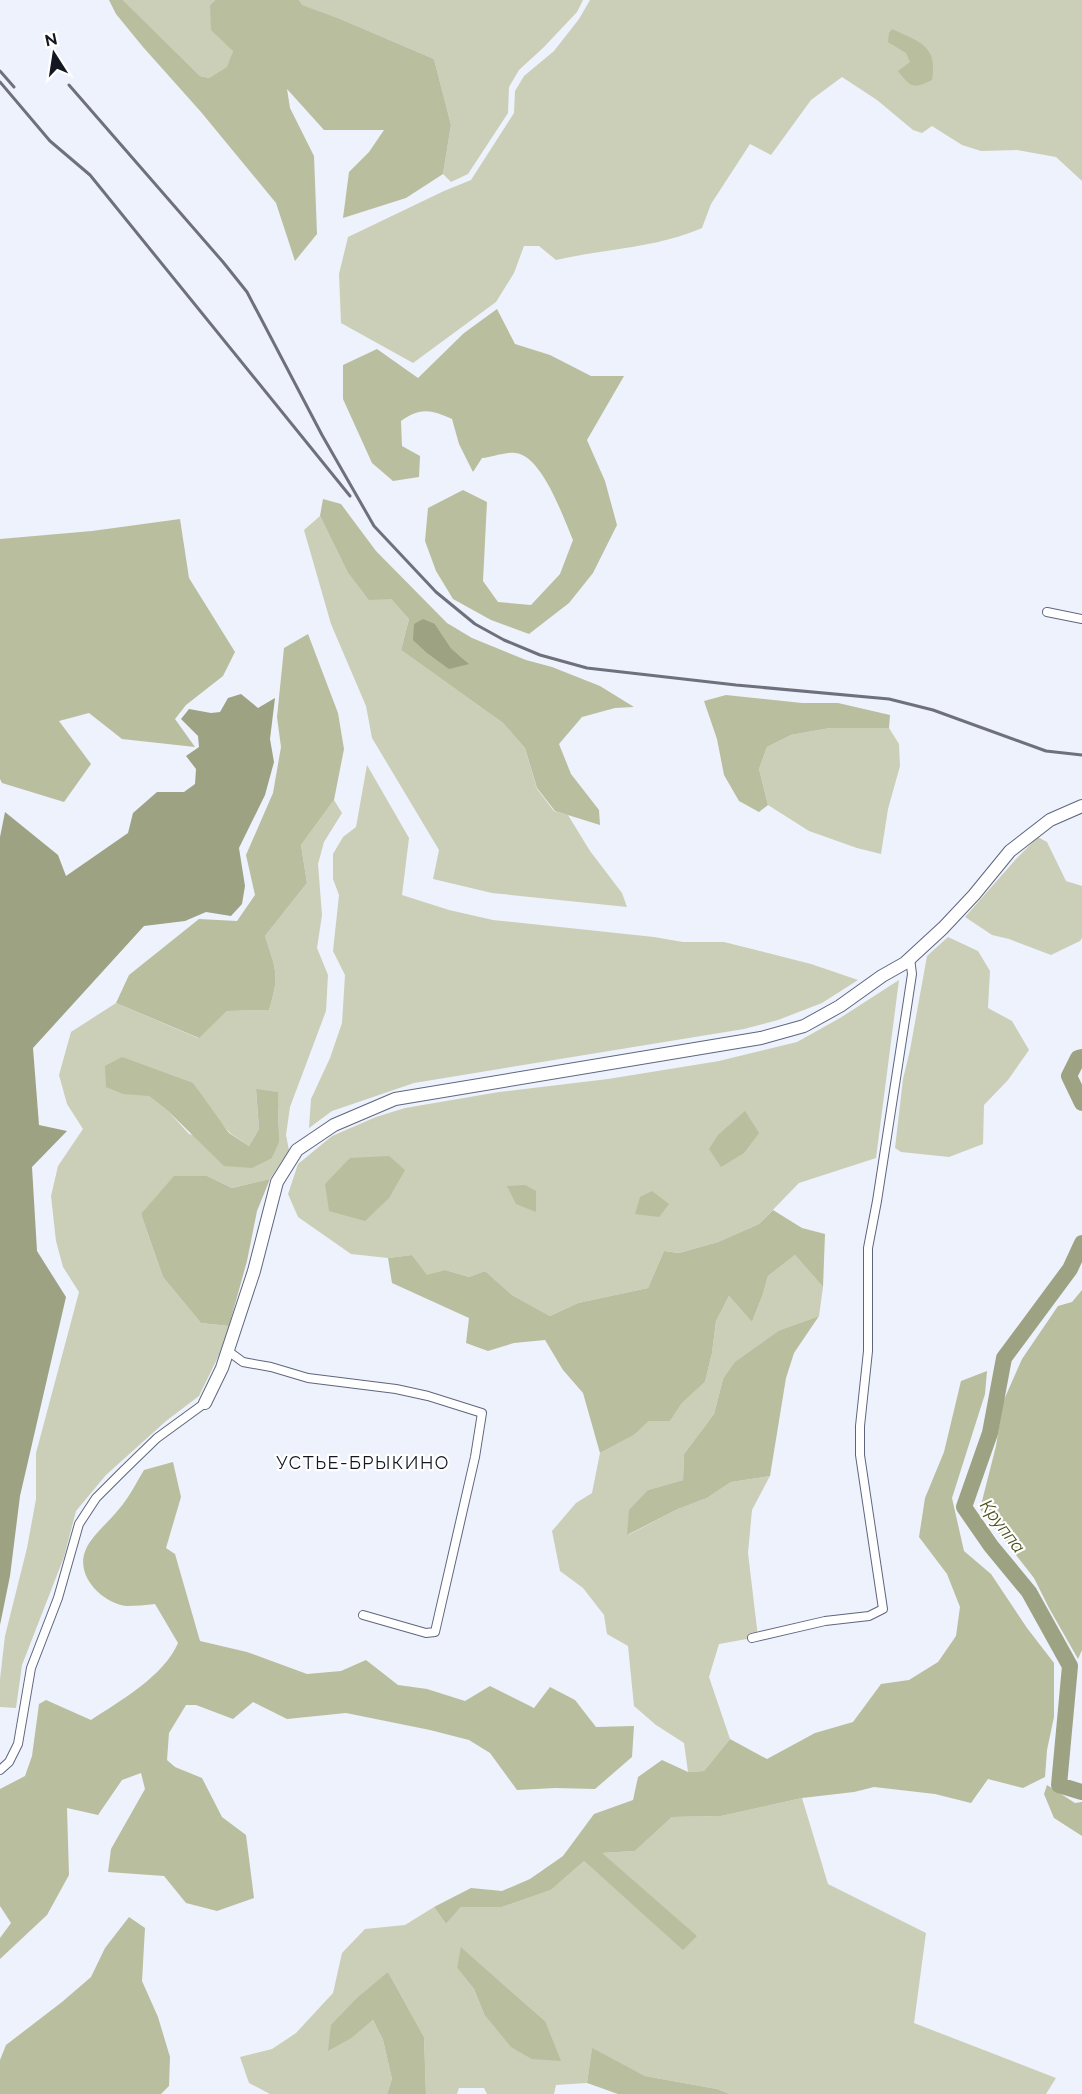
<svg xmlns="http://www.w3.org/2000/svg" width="1082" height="2094" viewBox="0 0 1082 2094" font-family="Raleway,sans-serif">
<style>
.green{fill:#cbcfb7;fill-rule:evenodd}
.forest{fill:#b9be9e;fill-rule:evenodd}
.water{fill:#9da283}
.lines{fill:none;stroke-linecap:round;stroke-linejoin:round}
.river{stroke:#9da283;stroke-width:16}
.street-casing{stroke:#5e667e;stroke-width:10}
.secondary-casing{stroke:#5e667e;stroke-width:14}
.street{stroke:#fff;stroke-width:8}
.secondary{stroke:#fff;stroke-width:12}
.rail{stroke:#6e717c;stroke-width:3}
.labels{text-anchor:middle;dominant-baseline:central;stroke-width:4.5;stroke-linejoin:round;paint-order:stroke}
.neighbourhood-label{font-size:18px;letter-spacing:1.5px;fill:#141721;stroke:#fff}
.water-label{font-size:18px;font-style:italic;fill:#4b511c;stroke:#fff}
</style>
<rect width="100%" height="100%" fill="#eef2fd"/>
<g class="green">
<path d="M123,0h92l-5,5 23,46 -5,16 -19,11 -9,-2z"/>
<path d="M299,0h284l-6,12 -33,35 -25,23 -10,17 -1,26 -40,61 -17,8 -8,-8 8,-49 -17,-66 -96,-41 -37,-13z"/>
<path d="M590,0h492v181l-26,-24 -39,-7 -36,1 -19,-6 -30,-19 -10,7 -9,-3 -36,-30 -35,-23 -31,23 -40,55 -21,-11 -39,60 -9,24c-45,20 -98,21 -146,32l-17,-14h-15l-10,27 -18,29 -83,61 -72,-40 -2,-49 9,-37 96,-46 27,-11 43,-67 1,-22 9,-15 30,-25 25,-32z"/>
<path d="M320,516l27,55 44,28 18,20 -8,31 102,73 22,25 12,41 17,22 14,4 22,36 32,42 5,14 -135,-14 -59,-14 6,-29 -67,-112 -6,-32 -35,-82 -27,-94z"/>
<path d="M830,728h59l10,16 1,22 -12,43 -7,45 -24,-6 -48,-17 -41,-26 -9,-36 8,-22 24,-12z"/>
<path d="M367,765l42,73 -7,57 47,15 44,10 161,17 29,5h41l87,22 47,16 -36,23 -44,17 -34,9 -330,54 -82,28 -23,17 2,-29 19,-41 12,-35 3,-48 -12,-24 6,-56 -6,-16v-25l10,-17 13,-10z"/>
<path d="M334,800l8,13 -18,29 -6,22 4,51 -5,33 11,27 -2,36 -36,96 -4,28 3,15 -19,29 -38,9 -25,-12 -66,38 22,63 38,46 28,3 -9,27 -21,43 -33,25 -60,54 -30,36 -12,46 -42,108 -6,43 -16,-1v-28l5,-43 22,-88 9,-49v-46l43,-161 -16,-25 -7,-26 -5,-45 7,-30 25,-37 -16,-25 -8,-29 12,-43 45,-29 82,35 29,-27 42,-1c11,-36 7,-39 -4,-74l42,-53 -6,-38zM256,1090l21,2c2,24 4,44 -5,66l-83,-24 -21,-23 -19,-15 67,21 14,16 19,13 10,-17z"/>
<path d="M1038,837l9,5 19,39 16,5v52l-2,3 -29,14 -42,-16 -17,-4 -27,-18 51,-58z"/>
<path d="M948,937l30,14 12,20 -2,37 24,13 17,29 -21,30 -24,25 -1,39 -34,13 -48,-5 -6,-4 8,-69 7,-29 17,-94z"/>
<path d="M899,980l-23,178 -77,25 -40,41 -41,18 -39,11 -15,-2 -16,37 -70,15 -28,13 -38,-21 -27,-24 -16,6 -24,-7 -18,6 -15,-21 -24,3 -37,-4 -53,-37 -10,-23 10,-30 34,-28 44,-19 29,-9 94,-16 109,-13 111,-18 78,-19 43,-24z"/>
<path d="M795,1255l28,32 -4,29 -39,14 -57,49 -9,35 -30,40 -1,26 -35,10 -20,45 50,-26 29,-11 24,-16 39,-6 -18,34 -4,43 10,84 -39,7 -10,33 21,62 -26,32 -16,1 -4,-29 -28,-18 -22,-19 -6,-60 -21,-12 -3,-19 -21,-27 -23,-17 -8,-40 24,-28 16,-10 8,-40 34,-18 15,-14h21l12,-18 23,-21 7,-29 4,-32 13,-25 23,26 11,-28 5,-18z"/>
<path d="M802,1798l26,86 98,49 -12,90 142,55 -10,16h-316l-13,-5 -72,-13 -53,-27 -5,34 -31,2 -2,9h-67l-3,-6h-25l-2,6h-31l-2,-57 -36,-65 -35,65 20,-17 10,20 9,39 -5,15h-117l-21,-11 -9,-26 32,-8 24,-16 37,-40 9,-40 23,-24 40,-4 29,-18 12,17 15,-17h41l49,-17 33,-29 99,88 13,-13 -95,-83 34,-2 37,-34 49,-1zM462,1948l83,73 -61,-7 -10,-25 -17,-21z"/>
</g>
<g class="forest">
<path d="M109,0h14l77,76 9,2 18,-11 6,-16 -22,-21 -1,-25 5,-5h84l3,5 36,13 96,41 17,66 -8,49 -37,24 -63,20 6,-46 20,-20 15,-22h-60l-37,-41 3,19 24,48 3,78 -22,27 -19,-58 -75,-91 -58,-65 -27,-33z"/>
<path d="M892,29c27,13 46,16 40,51 -19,9 -21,8 -34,-9l12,-9 -4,-9 -18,-11 1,-9z"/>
<path d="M497,309l18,35 35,11 41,21h33l-37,64 18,41 12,44 -24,48 -24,30 -40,31 -38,-14 -38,-21 -17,-28 -11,-30 3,-33 35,-18 24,12 -4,79 15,21 33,3 29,-31 13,-34c-10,-23 -31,-85 -58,-87 -11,-1 -23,4 -33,5l-9,14 -14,-28 -7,-25c-21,-9 -31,-12 -51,2l1,25 18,10 -1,21 -26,4 -21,-18 -29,-64v-34l34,-16 41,29 46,-45z"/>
<path d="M323,499l18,5 35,47 71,72 25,15 54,22 26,7 48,19 34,21 -19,1 -33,9 -23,27 12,30 28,36 1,15 -45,-14 -18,-23 -12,-40 -22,-25 -102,-73 8,-31 -18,-20 -22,1 -22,-29 -27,-55zM414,624h21l16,24 17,15z"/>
<path d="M180,519l9,59 46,74 -12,24 -37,29 -11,14 20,28 -73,-8 -33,-26 -30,8 32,43 -27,38 -62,-19 -2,-4v-240l92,-8z"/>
<path d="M308,634l30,79 6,36 -10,51 -33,45 6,38 -42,53c11,35 15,38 4,74l-42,1 -28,27 -83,-35 13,-28 70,-56 38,2 18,-26 -9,-40 27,-62 8,-46 -4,-30 7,-69z"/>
<path d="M726,695l76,8h36l52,12 -1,13h-59l-39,7 -24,12 -8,22 9,36 -9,7 -20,-11 -15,-26 -7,-36 -13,-38z"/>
<path d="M122,1057l71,26 36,50 20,13 10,-17 -3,-40 22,3 1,50 -7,16 -20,10 -28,-2 -56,-55 -19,-15 -26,-2 -17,-7 -1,-21z"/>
<path d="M745,1111l14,22 -15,20 -23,14 -12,-18 9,-14z"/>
<path d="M389,1156l16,14 -16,28 -24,23 -36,-10 -4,-27 25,-26z"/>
<path d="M174,1176h33l25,12 38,-9 -13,32 -10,50 -18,65 -28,-3 -38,-46 -22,-63z"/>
<path d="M525,1185l11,6v21l-20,-8 -9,-18z"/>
<path d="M652,1191l17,13 -10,13 -24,-3 5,-17z"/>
<path d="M773,1210l29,18 23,6 -2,53 -28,-32 -27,21 -5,18 -11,28 -23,-26 -13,25 -4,32 -7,29 -23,21 -12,18h-21l-15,14 -34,18 -17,-60 -20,-23 -18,-30 -31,3 -26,8 -22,-8 3,-25 -77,-35 -4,-25 24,-3 15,20 18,-5 24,7 16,-6 27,24 38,21 28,-13 70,-15 16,-37 15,2 39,-11 41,-18z"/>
<path d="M1082,1290v360l-4,9 -29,-51 -15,-30 -54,-69 16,-63 7,-44 19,-43 36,-53 14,-4z"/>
<path d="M819,1316l-25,37 -8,25 -16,98 -39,6 -24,16 -29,11 -51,26 2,-25 19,-20 35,-10 1,-26 30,-40 9,-35 12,-17 45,-32z"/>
<path d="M987,1371l-2,23 -33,104 12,53 27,23 36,54 27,35v54l-7,33 -2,27 -22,11 -35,-9 -17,24 -36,-9 -61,-7 -20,5 -52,6 -81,18 -49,1 -37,34 -33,2 95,83 -14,14 -99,-89 -33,29 -49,17h-41l-15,17 -12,-17 37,-19 31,3 28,-12 33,-23 31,-42 39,-14 5,-23 24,-17 26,12 16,-1 26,-32 37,20 48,-26 38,-11 28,-38 28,-4 29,-18 18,-26 4,-29 -13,-33 -28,-37 6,-39 19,-46 17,-71z"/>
<path d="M173,1462l8,35 -15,51 9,6 25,87 47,11 60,22 34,-3 25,-11 32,25 29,4 38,12 25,-15 44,22 16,-21 25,13 21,27 38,-1 -2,31 -37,32 -40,-1 -38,2 -27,-37 -21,-13 -39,-10 -84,-17 -59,6 -34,-17 -20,17 -37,-14h-10l-17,28 -2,27 8,7 27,11 20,39 24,18 8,63 -37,13 -31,-8 -22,-27 -56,-4 3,-23 34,-60 -4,-16 -19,7 -24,35 -31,-7 2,67 -22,40 -47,44v-21l11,-15 -11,-17v-117l25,-13 7,-20 7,-52 7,-4 45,20c29,-19 73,-44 87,-77l-23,-39c-9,1 -19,2 -28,2 -25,-3 -53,-31 -41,-57 7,-15 23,-27 33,-40 10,-11 17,-26 25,-39z"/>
<path d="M1047,1785l28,18 7,-1v34l-28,-18 -10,-24z"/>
<path d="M129,1917l16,11 -3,53 16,36 12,40 -1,29 -8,8h-161v-34l6,-15 56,-43 29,-25 14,-29z"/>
<path d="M461,1947l84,74 16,40 -29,-2 -21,-12 -27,-33 -10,-25 -17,-21z"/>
<path d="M388,1972l36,65 2,57h-39l5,-15 -9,-39 -10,-20 -20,17 -25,14 3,-26 26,-27z"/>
<path d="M592,2048l53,28 72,13 13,5h-112l-31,-11z"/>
</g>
<g class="water">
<path d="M423,619l12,5 16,24 18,16 -20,5 -22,-16 -14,-13 1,-16z"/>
<path d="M241,694l17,14 17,-10 -5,41 4,23 -9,33 -26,53 6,38 -3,18 -11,12 -25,-4 -21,9 -41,5 -111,122 6,77 28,6 -35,36 5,84 29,46 -46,199 -10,80 -10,49v-788l5,-25 53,43 8,21 62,-43 5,-20 24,-21h27l11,-8 1,-15 -10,-13 13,-9 -1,-11 -17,-17 8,-10 22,4 9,-1 8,-14z"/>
</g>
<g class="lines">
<g class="river">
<path d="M1082,1057l-4,1 -9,18 13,27"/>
<path d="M1082,1243l-12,26 -66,89 -14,75 -26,74 27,39 38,46 41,74 -11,119 23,7"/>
</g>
<g class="street-casing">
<g id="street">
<path d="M1047,612l35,7"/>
<path d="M228,1351l15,11 28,5 37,11 88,11 32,7 54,17 -7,44 -40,175 -9,1 -63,-18"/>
<path d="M752,1638l73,-17 44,-5 14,-7 -23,-154v-29l8,-75v-103l9,-47 30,-194 5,-33 -2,-16"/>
<path d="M0,1770l9,-8 9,-18 13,-76 27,-70 21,-74 17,-26 28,-28 33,-32 48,-35"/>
</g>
</g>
<g class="secondary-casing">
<path id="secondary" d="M205,1403l17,-35 32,-97 23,-89 20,-32 37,-25 61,-26 366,-61 43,-12 36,-20 42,-30 23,-13 38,-35 31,-33 36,-44 40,-31 32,-14"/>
</g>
<use href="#street" class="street"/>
<use href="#secondary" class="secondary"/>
<g class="rail">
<path d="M0,71l14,16"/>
<path d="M0,82l50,59 40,34 260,321"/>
<path d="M69,85l154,177 24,30 75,143 52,91 62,66 39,32 29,16 36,15 47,13 149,17 153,14 44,11 113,41 36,4"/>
</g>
</g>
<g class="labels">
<g class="neighbourhood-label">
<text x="363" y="1462">УСТЬЕ-БРЫКИНО</text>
</g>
<g class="water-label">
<text transform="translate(1003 1526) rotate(53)">Круппа</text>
</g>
</g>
<g transform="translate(54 54) rotate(348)" stroke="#ffffff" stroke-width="4.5" paint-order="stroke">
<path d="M0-4.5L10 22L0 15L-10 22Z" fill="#141721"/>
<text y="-9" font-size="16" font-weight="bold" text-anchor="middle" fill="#141721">N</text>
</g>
</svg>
